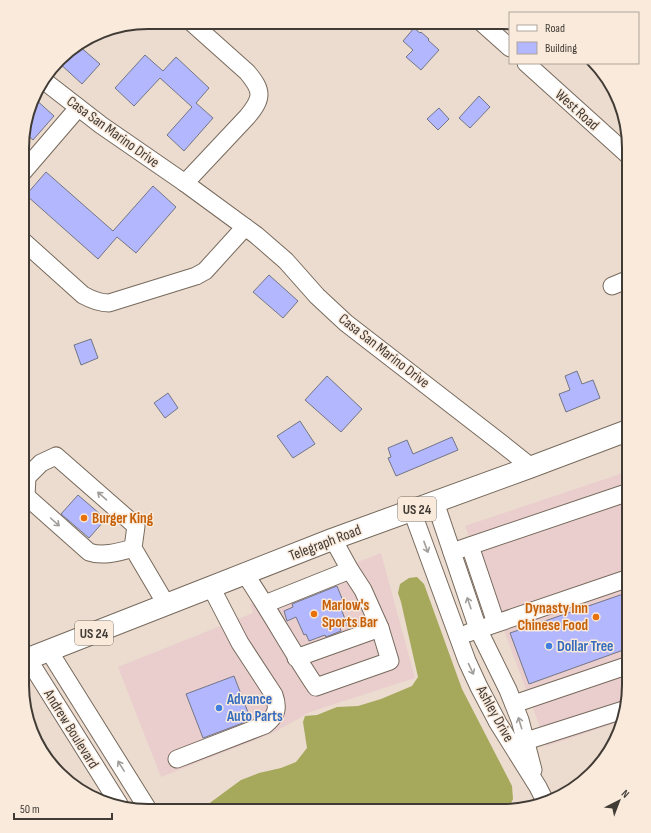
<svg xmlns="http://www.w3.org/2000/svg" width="651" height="833" viewBox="0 0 651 833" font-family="'Sofia Sans Condensed',sans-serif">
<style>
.commercial{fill:#e9cecd}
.forest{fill:#a6a85b}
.building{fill:#b2b7fe;stroke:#737585}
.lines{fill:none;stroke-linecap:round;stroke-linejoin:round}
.minor-casing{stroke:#776a5d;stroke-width:19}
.major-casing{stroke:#776a5d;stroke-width:23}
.minor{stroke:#fff;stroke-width:17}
.major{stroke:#fff;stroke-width:21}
.oneway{stroke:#a09d9a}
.food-dot{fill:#e8710a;stroke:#f9eadc;stroke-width:1.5}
.shop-dot{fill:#3f7fe0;stroke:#f9eadc;stroke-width:1.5}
.labels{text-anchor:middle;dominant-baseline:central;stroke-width:3;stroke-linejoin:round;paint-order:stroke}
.shield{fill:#f9eadc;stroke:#787067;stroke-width:1}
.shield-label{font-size:14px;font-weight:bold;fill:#413b35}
.street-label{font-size:15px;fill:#413b35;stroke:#f9eadc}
.food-label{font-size:15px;font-weight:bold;fill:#c56008;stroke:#f9eadc;text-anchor:start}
.shop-label{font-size:15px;font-weight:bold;fill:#366cbe;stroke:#f9eadc;text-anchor:start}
.rim{fill:none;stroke:#413b35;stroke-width:2}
</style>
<rect width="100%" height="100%" fill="#ebdccf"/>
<g class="commercial">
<path d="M629,471v222l-10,29 -72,24 -82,-220z"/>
<path d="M381,553l34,125 -105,34 -37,21 -112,44 -43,-110 135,-54 -3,-9z"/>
</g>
<path class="forest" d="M417,577l7,7 38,105 50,97 1,13 -6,12h-326l9,-3h9l8,-3 34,-25 18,-7 22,-5 15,-6 11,-14 -4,-26 2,-6 12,-1 20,-8 21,-1 23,-7 31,-13 6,-9 -17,-75 -3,-9 2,-9 9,-6z"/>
<g class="building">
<path d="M414,28l6,5 1,-1 8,7 -1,1 11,10 -18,20 -15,-13 7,-7 -10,-9z"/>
<path d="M78,45l22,19 -18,20 -24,-22 7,-9z"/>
<path d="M145,55l18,16 13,-14 33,31 -13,15 17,15 -29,33 -17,-16 25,-28 -32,-29 -26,28 -19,-18z"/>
<path d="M479,96l11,11 -20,21 -11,-10z"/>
<path d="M34,98l20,18 -21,24 -10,-9z"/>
<path d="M439,108l10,11 -11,11 -11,-11z"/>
<path d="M46,172l67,59 40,-45 23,21 -40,46 -19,-16 -19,22 -72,-64z"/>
<path d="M269,275l29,26 -15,17 -30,-26z"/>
<path d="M91,339l7,19 -17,7 -7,-20z"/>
<path d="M577,371l5,13 11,-4 7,18 -34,14 -7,-18 11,-4 -5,-14z"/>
<path d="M327,376l35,33 -21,23 -36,-32z"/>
<path d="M168,393l10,15 -13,10 -11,-15z"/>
<path d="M300,421l15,23 -22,14 -16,-22z"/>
<path d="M452,437l6,13 -62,26 -8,-18 3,-1 -3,-9 19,-8 6,14z"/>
<path d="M78,495l22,19 -2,2 6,5 -15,17 -28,-24z"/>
<path d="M337,586l8,20 -4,2 6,17 -7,3 1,3 -15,6 -1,-2 -16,6 -3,-7 -2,1 -8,-18 -9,4 -3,-10 9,-4 -1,-3z"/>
<path d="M629,592v56l-100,36 -19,-51z"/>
<path d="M234,676l17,44 -48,18 -17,-44z"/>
</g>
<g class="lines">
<g class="minor-casing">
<g id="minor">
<path d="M482,23l28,25"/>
<path d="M526,63l103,93"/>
<path d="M43,80l58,45 84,58 71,52 30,26 31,35 29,27 155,120 30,24"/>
<path d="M23,172l55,-64"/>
<path d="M185,183l62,-66c16,-19 16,-26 0,-45l-56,-50"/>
<path d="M23,241l60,54c9,5 16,8 26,8l87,-27 9,-5 40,-44"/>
<path d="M612,286l17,-7"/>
<path d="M435,502l43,127 30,61 12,30 13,50"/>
<path d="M412,511l55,150 12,26 19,36 40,64 7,14"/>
<path d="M470,546l26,77"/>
<path d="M133,548c-14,4 -30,9 -44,4l-63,-56 1,-19 14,-14 15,-7 80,70 -3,22 33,56"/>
<path d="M452,552l177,-60"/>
<path d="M245,574c25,37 46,76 71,113l74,-26 -10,-33 -17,-38 -13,-20 -17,-31"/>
<path d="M265,604l85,-34"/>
<path d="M468,633l161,-55"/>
<path d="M49,651l100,160"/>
<path d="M296,658l84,-30"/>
<path d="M28,659l91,145"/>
<path d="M514,704l115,-39"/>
<path d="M526,741l97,-31"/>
<path d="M177,759l88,-34c11,-9 14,-16 9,-30l-34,-52 -29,-56"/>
</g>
</g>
<g class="major-casing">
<path id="major" d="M22,661l189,-74 122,-48 198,-72 98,-37"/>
</g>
<use href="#minor" class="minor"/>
<use href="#major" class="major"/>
</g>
<defs><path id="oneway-shaft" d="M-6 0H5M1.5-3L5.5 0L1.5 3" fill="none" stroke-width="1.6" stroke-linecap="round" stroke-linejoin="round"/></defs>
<g class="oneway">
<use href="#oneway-shaft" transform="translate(102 496) rotate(-139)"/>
<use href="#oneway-shaft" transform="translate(55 522) rotate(42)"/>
<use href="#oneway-shaft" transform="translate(426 547) rotate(70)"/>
<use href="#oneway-shaft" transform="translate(469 603) rotate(-109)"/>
<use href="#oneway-shaft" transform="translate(471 669) rotate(65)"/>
<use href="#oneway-shaft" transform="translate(520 723) rotate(-107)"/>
<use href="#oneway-shaft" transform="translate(121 766) rotate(-122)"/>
</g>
<g class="food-dot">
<circle cx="84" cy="518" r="4"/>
<circle cx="314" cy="614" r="4"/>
<circle cx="596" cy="617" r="4"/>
</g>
<g class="shop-dot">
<circle cx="549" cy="646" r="4"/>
<circle cx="219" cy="708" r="4"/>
</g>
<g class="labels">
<g class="shield">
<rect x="398" y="497" width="38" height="24" rx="3"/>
<rect x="75" y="621" width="38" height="24" rx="3"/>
</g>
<g class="shield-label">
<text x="417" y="509">US 24</text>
<text x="94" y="633">US 24</text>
</g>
<g class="street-label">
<text transform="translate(577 110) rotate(42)">West Road</text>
<text transform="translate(113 132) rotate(36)">Casa San Marino Drive</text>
<text transform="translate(384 351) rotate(38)">Casa San Marino Drive</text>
<text transform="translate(325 543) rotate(-21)">Telegraph Road</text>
<text transform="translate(495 714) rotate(61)">Ashley Drive</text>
<text transform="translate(71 729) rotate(58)">Andrew Boulevard</text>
</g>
<g class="food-label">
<text x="92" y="518">Burger King</text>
<text x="322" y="605">Marlow's<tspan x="322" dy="17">Sports Bar</tspan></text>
<text x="588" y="608" text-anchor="end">Dynasty Inn<tspan x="588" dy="17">Chinese Food</tspan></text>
</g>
<g class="shop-label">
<text x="557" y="646">Dollar Tree</text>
<text x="227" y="699">Advance<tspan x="227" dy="17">Auto Parts</tspan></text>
</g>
</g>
<path d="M0 0H651V833H0ZM148 29H503A119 119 0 0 1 622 148V685A119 119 0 0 1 503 804H148A119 119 0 0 1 29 685V148A119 119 0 0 1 148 29Z" fill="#f9eadc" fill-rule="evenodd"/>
<path class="rim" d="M148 29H503A119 119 0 0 1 622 148V685A119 119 0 0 1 503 804H148A119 119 0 0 1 29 685V148A119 119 0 0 1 148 29Z"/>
<rect x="509" y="12" width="130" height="52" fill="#f9eadc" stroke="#afa499"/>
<rect x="517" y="25" width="20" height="6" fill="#ffffff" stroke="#afa499"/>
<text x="545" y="32" font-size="12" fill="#413b35">Road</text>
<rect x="517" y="42" width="20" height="12" fill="#b2b7fe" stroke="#afa499"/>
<text x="545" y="52" font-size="12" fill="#413b35">Building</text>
<g transform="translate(619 801) rotate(42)" stroke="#f9eadc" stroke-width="3" paint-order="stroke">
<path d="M0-3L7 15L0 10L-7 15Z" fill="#413b35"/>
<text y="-6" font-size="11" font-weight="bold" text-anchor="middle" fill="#413b35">N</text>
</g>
<path d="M14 813v6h98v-6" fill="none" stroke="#413b35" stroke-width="2"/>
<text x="20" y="813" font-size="12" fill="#413b35" stroke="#f9eadc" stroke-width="3" paint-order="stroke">50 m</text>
</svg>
